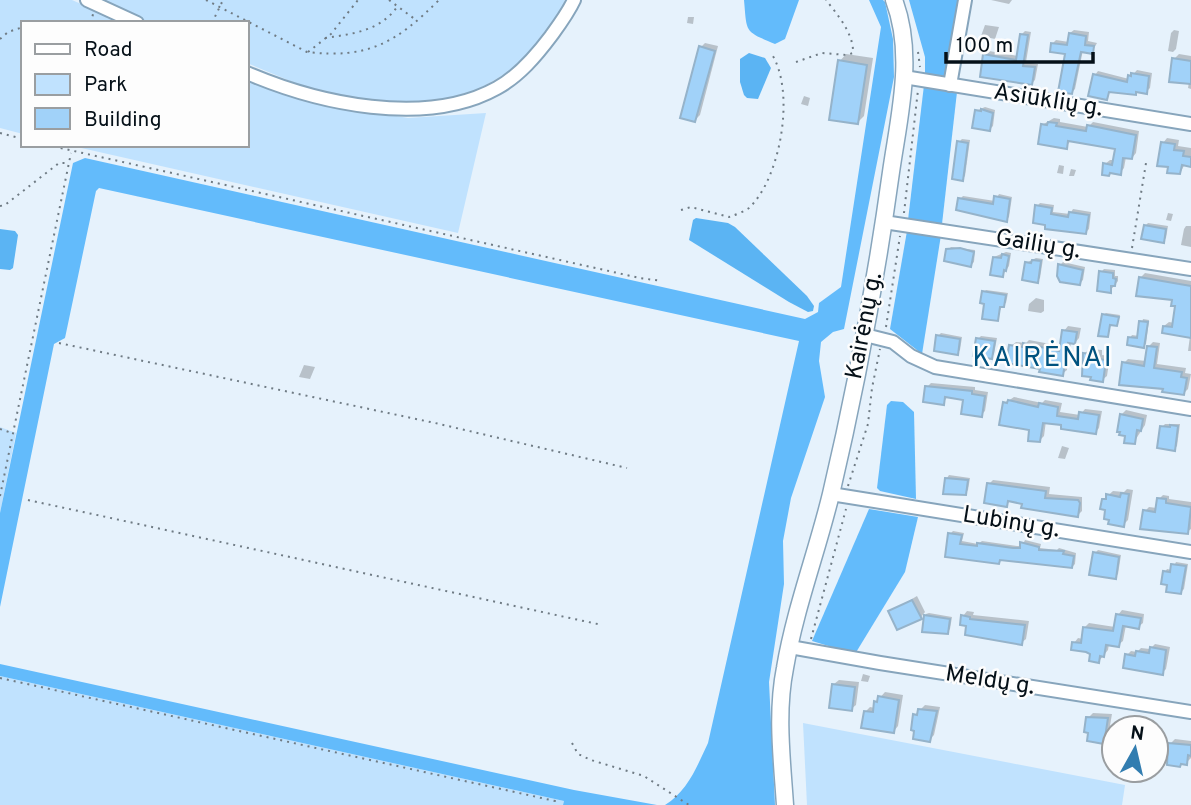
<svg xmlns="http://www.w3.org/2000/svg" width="1191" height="805" viewBox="0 0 1191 805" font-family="Overpass,sans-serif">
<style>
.green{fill:#c0e2fe}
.forest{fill:#63bbfb}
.water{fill:#5bb4f3}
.shadow{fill:#0003}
.building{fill:#a1d2f9;stroke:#95b3ca;stroke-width:2}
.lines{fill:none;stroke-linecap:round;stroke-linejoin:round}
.street-casing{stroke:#87a5bc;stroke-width:16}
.secondary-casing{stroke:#87a5bc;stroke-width:19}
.path{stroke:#6f7b84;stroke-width:2;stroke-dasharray:2 5;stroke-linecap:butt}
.street{stroke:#fff;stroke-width:12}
.secondary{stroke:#fff;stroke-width:16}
.labels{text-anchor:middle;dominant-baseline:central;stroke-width:5;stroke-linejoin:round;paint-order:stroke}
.street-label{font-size:24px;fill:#051018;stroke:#fdfdfd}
.quarter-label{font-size:28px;letter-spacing:2px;fill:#00527f;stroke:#fdfdfd}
</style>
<rect width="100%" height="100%" fill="#e6f2fc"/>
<g class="green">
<path d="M0,0h72l52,23h-101v111l-23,-6z"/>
<path d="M96,0h469l-8,18 -28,35 -24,21 -28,16 -33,9 -34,6 -72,-8 -43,-14 -48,-20v-40h-97z"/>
<path d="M247,77l68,25 93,16 78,-5 -28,120 -390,-88h179z"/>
<path d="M0,427l16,6 -16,80z"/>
<path d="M0,676l564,125 -1,4h-563z"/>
<path d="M803,723l322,62 -3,20h-315z"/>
</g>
<g class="forest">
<path d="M744,0h55l-14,39 -10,5c-31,-13 -28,-11 -31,-44z"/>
<path d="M869,0h14l2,2 8,37 1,38 -50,252 -11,3 -12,10 -2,19 6,36 -34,101 -8,43 1,43 -15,98 6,123h-110c23,-14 32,-39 43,-62l91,-402 -700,-153 -3,3 -31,147 -11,6 -54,263v-94l73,-350 12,-5 720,161 13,-7 1,-9 22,-16 40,-260z"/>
<path d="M909,0h53l-18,76 -19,-2v-17z"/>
<path d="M924,85l33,7 -15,132 -34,-4z"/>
<path d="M907,231l34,4 -19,119 -32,-25z"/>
<path d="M891,401l12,1 11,10 2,87 -36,-8 -3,-3 10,-83z"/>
<path d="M869,509l49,8 -13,55 -50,82 -43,-13z"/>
<path d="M0,664l574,126 83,15h-94l1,-4 -564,-125z"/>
</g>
<g class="water">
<path d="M749,53l16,5 6,10 -13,31 -11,-1 -3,-3 -4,-13v-23z"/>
<path d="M696,218l32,5 7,4 72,69 7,10 -1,5 -5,1 -19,-10 -100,-62 4,-20z"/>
<path d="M0,229l15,2 3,4 -5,33 -3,2 -10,-1z"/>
</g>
<g class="shadow">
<path d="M991,0h21l-3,4z"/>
<path d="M688,17h6l-1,7 -6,-1z"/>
<path d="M985,25l14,2 -4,12 -14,-3z"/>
<path d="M1074,30l15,2 -1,9 9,2 -5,9 -9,-2 -8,39 -3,3 -5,-39 -15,-9 4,-4 13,2 1,-9z"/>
<path d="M1174,30l5,1 -3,18 -3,3 -5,-1 3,-18z"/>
<path d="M1025,31l6,1 -5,30 12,2 -3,16 -3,3 -47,-28 4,-4 29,5 3,-21z"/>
<path d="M705,43l13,3 -18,69 -5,5 6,-73z"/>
<path d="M846,54l27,4 -9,58 -7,7 -17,-62z"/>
<path d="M1179,54l12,2v33l-3,-1 1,-6 -15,-23z"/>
<path d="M1137,70l15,3 -2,15 -4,4 -8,-1 -3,3 -24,-4 -5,8 -11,-23 3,-4 31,8z"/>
<path d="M804,96l6,2 -2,8 -7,-2z"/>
<path d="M985,107l10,3 -2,16 -3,3 -14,-18z"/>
<path d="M1054,118l6,1v3l28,5 5,-5 46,9 -3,22 -4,5 -6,-1 -2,11 -4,5 -15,-9 5,-4h5l2,-12 -46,-8 -5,7 -24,-22z"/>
<path d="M1167,138l12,2 -1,6 13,2v17l-6,-1 -5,9 -17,-30z"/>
<path d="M962,139l8,1 -5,36 -3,3 -3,-37z"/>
<path d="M1059,165l5,1 -1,8 -6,-1z"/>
<path d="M1071,169l5,1 -2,6h-5z"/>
<path d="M999,194l13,3 -3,20 -3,3 -46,-21 3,-3 32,5z"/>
<path d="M1040,203l14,2 -1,7 17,2 3,-5 18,3 -2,17 -3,3 -39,-5 -10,-21z"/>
<path d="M1168,213l5,1 -2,7 -5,-1z"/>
<path d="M1148,223l20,3 -2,12 -3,3 -18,-15z"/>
<path d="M1186,226h5v21l-10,-2 3,-16z"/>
<path d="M951,247l24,3 -1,12 -3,3 -23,-15z"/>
<path d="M1006,252l5,1 -2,13 -7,10 -8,-19z"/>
<path d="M1036,258l7,1 -3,19 -3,3 -11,-18z"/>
<path d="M1063,262l22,5 -2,13 -3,3 -20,-18z"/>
<path d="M1104,269l11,1v6h3v5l-8,10 -9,-19z"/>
<path d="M1145,273l46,8v70h-3l2,-15 -26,-10 5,-4 6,1 2,-18 -3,-6 -34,-21z"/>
<path d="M986,290l22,3 -2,10 -4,2 -5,14 -11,-17 -2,-10z"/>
<path d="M1036,298l8,2v11l-3,2 -13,-2 1,-7z"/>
<path d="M1106,313l14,2 -3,9 -6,-1 -3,13 -5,-21z"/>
<path d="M1143,319l6,1 -3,24 -3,2 -13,-8 2,-3 7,1z"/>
<path d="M1068,326l13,2 -2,10 -4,5 -4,-1 -4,28 -5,4 -51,-28 5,-4 10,1 3,-3 32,6 3,-15z"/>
<path d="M941,333l21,4 -2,13 -3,3 -19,-17z"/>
<path d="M981,336l16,2 -3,16 -3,3 -13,-18z"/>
<path d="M1153,342l7,1 -3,21 29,4 -1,5 6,1 -3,15 -4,4 -19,-6 -41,-24 4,-4 18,2 2,-14z"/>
<path d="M1090,349l12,1v5l8,1 -3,20 -5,4 -17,-27z"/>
<path d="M304,365l11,2 -5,12 -11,-2z"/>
<path d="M931,383l44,4v3l13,2 -3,19 -4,4 -16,-17 -17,-2 -5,7 -16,-16z"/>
<path d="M1014,397l28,6 3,-3 17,3 -2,9 20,3 5,-6 17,2 -3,17 -4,5 -49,-12 -2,15 -4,4 -9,-12 -26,-25z"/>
<path d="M1126,410l21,5 -2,10 -11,17 -13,-27z"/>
<path d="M1165,424h15l-3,22 -3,3 -12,-22z"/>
<path d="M1062,446l7,2 -4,11 -7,-1z"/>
<path d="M949,475l21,3 -2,12 -3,3 -18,-15z"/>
<path d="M993,480l57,7 -1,7 33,3v14l-4,4 -67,-15 -5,5 -17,-21z"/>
<path d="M1127,489l6,1 -5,30 -5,5 -12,-6 -7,-20 9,-8 11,1z"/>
<path d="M1163,495l6,1v3l22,3v27l-4,3 -42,-21 4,-4 8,1 2,-9z"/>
<path d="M953,531l11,2 -2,8 16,3 4,-3 35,5h5l3,-6 16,4 -1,4 17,2 2,-2 17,5 -1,11 -3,3 -71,-7 -3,3 -51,-8 3,-21z"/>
<path d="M1098,550l23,5 -3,19 -3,3 -20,-24z"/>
<path d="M1176,562l12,2 -4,25 -3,3 -16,-20 2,-3 5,1z"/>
<path d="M917,596l8,16 -4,5 -31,-5z"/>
<path d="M1122,610l22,4 -1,9 -5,4 -12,-2 -3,16 -5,4 -9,-1 -1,6 -9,11 -7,-8 -18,-10 4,-5 5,1 2,-12 4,-4 26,4 3,-12z"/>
<path d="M967,611l7,1 -1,3 56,6 -3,18 -5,4 -53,-18 -5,-9z"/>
<path d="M929,613l23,4 -2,12 -3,3 -23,-1 2,-17z"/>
<path d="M1155,644l15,3 -4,22 -4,4 -35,-18 4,-4 6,1 4,-4 9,1z"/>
<path d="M863,674l7,2 -2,6 -7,-1z"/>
<path d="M839,680l20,2 -3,23 -5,4 -17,-25z"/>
<path d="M885,692l18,3 -5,31 -4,5 -29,-19 5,-5 5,1 1,-6z"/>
<path d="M925,705l15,2 -6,28 -5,5 -14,-25z"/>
<path d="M1093,713l19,1 -4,23 -5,5 -15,-24z"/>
<path d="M1175,739l16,2v17l-5,5 -16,-19z"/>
<path d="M1159,740l5,1 -2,7 -5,-1z"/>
</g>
<g class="building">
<path d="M1069,33l17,3 -1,9 9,1 -1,8 -12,-2 -9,42 -14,-2 7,-38 -15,-2 1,-9 16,2z"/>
<path d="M1020,34l8,1 -5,31 12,1 -3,18 -52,-8 3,-23 33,6z"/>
<path d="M699,46l16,5 -20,71 -15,-4z"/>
<path d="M1172,58l19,3v23l-22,-2z"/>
<path d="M838,60l29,5 -9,59 -29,-4z"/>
<path d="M1131,73l18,3 -2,18 -11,-2v3l-27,-3 -2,8 -19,-4 5,-22 34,8 1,-7 3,1z"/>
<path d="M981,109l12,4 -3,18 -18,-3 3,-18 6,1z"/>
<path d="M1048,122l9,1 -1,3 30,5 1,-6 49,10 -4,24 -9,-1 -2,17 -11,-2 -1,3 -7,-1 1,-12 9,2 3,-16 -47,-8 -1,8 -29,-5 3,-20 6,1z"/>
<path d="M957,141l11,2 -5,38 -11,-2z"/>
<path d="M1161,142l14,2 -1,6 10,1 -1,5 8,1v10l-9,-2 -2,9 -13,-1 1,-6 -11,-1z"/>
<path d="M994,196l16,3 -3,23 -51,-12 2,-12 35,6z"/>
<path d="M1035,205l17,3 -1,6 17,3 1,-5 20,3 -3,19 -41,-5v-4l-12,-2z"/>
<path d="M1144,225l22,4 -2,14 -23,-4z"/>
<path d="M960,248l14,4 -3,15 -27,-6 2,-12z"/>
<path d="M1002,254l7,2 -3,15 -2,-1 -1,7 -13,-2 3,-18 8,1z"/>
<path d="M1032,260l9,1 -3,22 -16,-3 3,-18 6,1z"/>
<path d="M1058,264l25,6 -3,15 -20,-3 -3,-6z"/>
<path d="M1099,271l14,2v5l3,1 -1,7h-4v7l-14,-2z"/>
<path d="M1139,277l52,9v52l-29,-5 1,-7 9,1 3,-21h-4l1,-6 -36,-4z"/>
<path d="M982,291l24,4 -2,12h-4l-2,14 -16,-2 2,-15 -4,-1z"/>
<path d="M1102,314l17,3 -2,9 -7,-1 -2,12 -10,-1z"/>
<path d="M1139,321l9,1 -4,26 -17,-3 1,-8 9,1z"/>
<path d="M1062,330l15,2 -2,12 -7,-1 -5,33 -24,-4 1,-3 -34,-6 3,-18 14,2v-4l36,8z"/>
<path d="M936,335l24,4 -2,16 -24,-4z"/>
<path d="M976,338l19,3 -3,18 -19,-3z"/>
<path d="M1147,346l10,1 -3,21 28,4 -1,5 6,1 -3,17 -22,-3 1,-3 -44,-4 3,-23 22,4z"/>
<path d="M1083,353l16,2 -1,4 8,1 -3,22 -13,-2 1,-3 -9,-1z"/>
<path d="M925,386l47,5v3l13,2 -3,21 -21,-3 2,-14 -18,-3 -1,8 -21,-3z"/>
<path d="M1008,400l30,7 1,-4 19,4 -1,9 21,3 1,-7 20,3 -3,19 -35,-5v-4l-18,-2 -3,19 -12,-1 1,-11 -30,-5 4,-23 4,1z"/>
<path d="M1120,414l23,5 -2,12 -4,-1 -2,14 -11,-1 1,-7 -6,-1 1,-3h-3z"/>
<path d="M1170,425l8,1 -3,25 -18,-3 3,-22 10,1z"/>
<path d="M945,478l23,2 -2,15 -23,-1z"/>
<path d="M987,483l59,8 -1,7 33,2 2,3 -2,14 -57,-9 1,-4 -14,-3 -1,6 -23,-4z"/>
<path d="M1121,493l8,1 -5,33 -16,-3 1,-4 -5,-1 1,-9 -5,-1 2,-10h4v-5l14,3z"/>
<path d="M1157,498l9,1v4l25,4 -3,27 -48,-5 3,-19 12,2z"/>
<path d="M948,533l14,2 -2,9 17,2v-3l36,5h7v-6l19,5v3l25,1 -1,3 11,2 -2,12 -72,-8 -1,4 -54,-7z"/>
<path d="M1093,552l26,5 -3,22 -27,-4z"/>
<path d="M1171,564l15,2 -5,28 -15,-2 1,-7 -6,-1 2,-13 7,1z"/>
<path d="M912,600l10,19 -25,11 -9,-19z"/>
<path d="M1116,614l25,4 -2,11 -16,-3 -4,21 -13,-2 -2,12 -4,-1 -1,7 -10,-2 1,-7 -4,-2 -15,-2 1,-8 9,1 2,-16 30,4z"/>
<path d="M924,615l26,4 -2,15 -26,-2z"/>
<path d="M961,615l9,2v2l55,6 -3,20 -57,-10 1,-9 -6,-1z"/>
<path d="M1150,647l16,3 -3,25 -40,-7 2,-14 10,2 1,-5 13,2z"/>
<path d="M832,684l23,3 -3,24 -23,-3z"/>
<path d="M878,696l21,4 -5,33 -33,-5 3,-17 9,1 1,-11 3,1z"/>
<path d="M918,709l19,2 -7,31 -17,-3 1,-8 -3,-1 2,-16 4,1z"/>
<path d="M1086,717l22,1 -4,26 -17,-3 1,-8 -4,-1z"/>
<path d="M1168,743l23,2v11l-3,-1 -1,10 -6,-1 -1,3 -13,-2z"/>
</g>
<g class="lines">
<g class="street-casing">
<g id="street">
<path d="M87,0l50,23"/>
<path d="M247,73c70,30 178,55 250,15 22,-12 39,-32 54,-52 8,-11 17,-23 23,-36"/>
<path d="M904,77l287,47"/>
<path d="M950,85l15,-85"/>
<path d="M884,222l307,47"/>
<path d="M865,335l28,7 18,14 24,11 256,42"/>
<path d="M831,494l360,58"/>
<path d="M790,647l90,16 311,49"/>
</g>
</g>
<g class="secondary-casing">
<path id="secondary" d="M785,805c-3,-45 -9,-92 0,-137 10,-59 32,-116 46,-174 25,-106 45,-214 60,-322 8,-56 24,-117 3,-172"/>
</g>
<g class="path">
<path d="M206,0l101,52c61,7 89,-9 132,-52"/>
<path d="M389,0l27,20"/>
<path d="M91,23l2,-9"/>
<path d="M212,23l11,-23"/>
<path d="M325,38c27,-4 55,-7 72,-31"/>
<path d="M0,39l8,-7 15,-5"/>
<path d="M308,52l23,-18 27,-34"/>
<path d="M918,52l2,15"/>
<path d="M796,62l26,-9 25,2 6,-2c1,-19 -16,-39 -27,-53"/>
<path d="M0,133l23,6"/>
<path d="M47,145l593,133 22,3"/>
<path d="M0,206l5,-1 54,-42h9"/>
<path d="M681,210l10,-3 38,10c6,-2 14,-5 20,-9 32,-30 47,-118 22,-155"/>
<path d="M904,213l14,-123"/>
<path d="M1132,248l14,-85"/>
<path d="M886,327l14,-91"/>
<path d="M59,343l376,80 192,45"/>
<path d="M0,429l12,4"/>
<path d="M848,486l20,-62 4,-36 8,-39"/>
<path d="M0,496l71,-343"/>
<path d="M28,500l574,125"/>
<path d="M811,639l35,-130"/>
<path d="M0,678l555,123 -1,4"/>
<path d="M572,743l6,11 13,6 53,16 45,29"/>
</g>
<use href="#street" class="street"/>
<use href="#secondary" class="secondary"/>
</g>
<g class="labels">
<g class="street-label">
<text transform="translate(1048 101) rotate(9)">Asiūklių g.</text>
<text transform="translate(1038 245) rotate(9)">Gailių g.</text>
<text transform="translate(865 326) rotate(-79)">Kairėnų g.</text>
<text transform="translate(1011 523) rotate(9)">Lubinų g.</text>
<text transform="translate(990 681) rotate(9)">Meldų g.</text>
</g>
<g class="quarter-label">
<text x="1043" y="359">KAIRĖNAI</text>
</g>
</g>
<rect x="21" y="21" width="228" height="126" fill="#fdfdfd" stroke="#9a9ea1" stroke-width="2"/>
<rect x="35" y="44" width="35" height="10" fill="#ffffff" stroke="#9a9ea1" stroke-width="2"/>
<text x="84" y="56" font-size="21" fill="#051018">Road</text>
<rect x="35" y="74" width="35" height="21" fill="#c0e2fe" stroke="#9a9ea1" stroke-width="2"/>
<text x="84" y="91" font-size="21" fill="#051018">Park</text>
<rect x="35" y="108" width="35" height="21" fill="#a1d2f9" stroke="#9a9ea1" stroke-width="2"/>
<text x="84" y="126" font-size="21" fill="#051018">Building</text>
<g transform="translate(1135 749) rotate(8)"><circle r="33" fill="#fdfdfd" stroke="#9a9ea1" stroke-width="2"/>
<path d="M0-5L12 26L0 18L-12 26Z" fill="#327db0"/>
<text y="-10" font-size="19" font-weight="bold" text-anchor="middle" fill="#051018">N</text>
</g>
<path d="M946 52v10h147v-10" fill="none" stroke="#051018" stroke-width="3.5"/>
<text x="956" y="52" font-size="21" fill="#051018" stroke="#fdfdfd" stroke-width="5" paint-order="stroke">100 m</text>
</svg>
